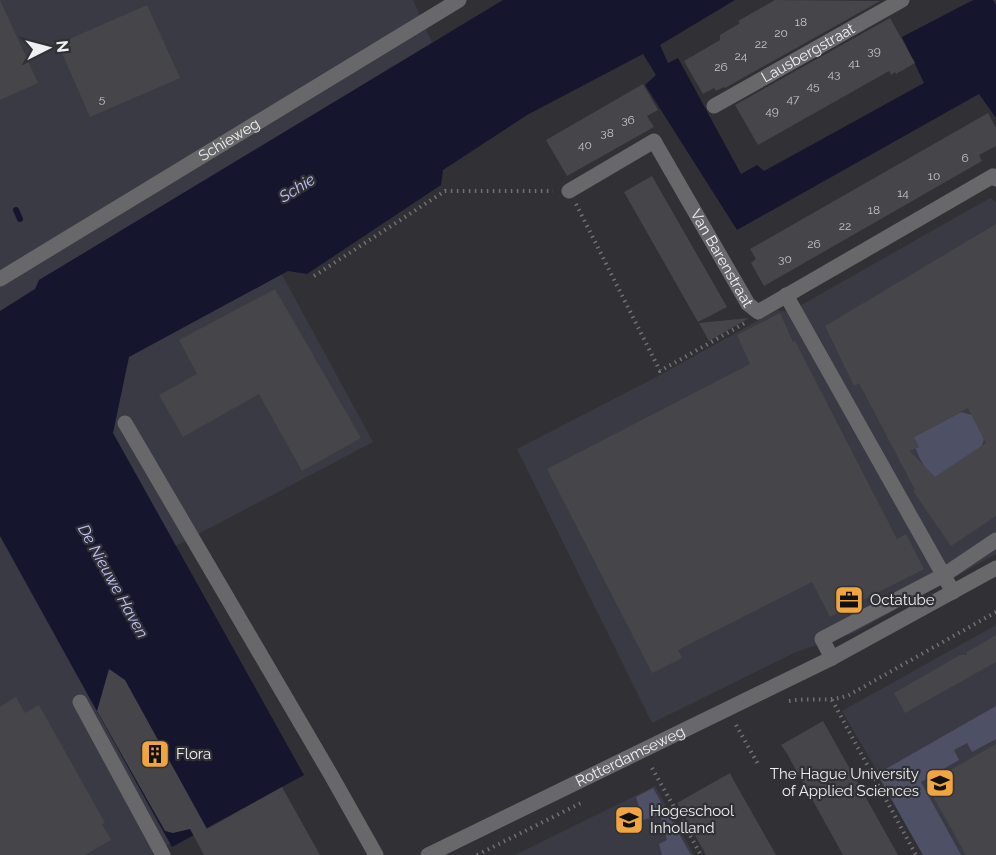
<svg xmlns="http://www.w3.org/2000/svg" width="996" height="855" viewBox="0 0 996 855" font-family="Raleway,sans-serif">
<style>
.built{fill:#393a44}
.green{fill:#4e5066}
.water{fill:#15162d}
.lines{fill:none;stroke-linecap:round;stroke-linejoin:round}
.stream{stroke:#15162d;stroke-width:6}
.building{fill:#45454a;fill-rule:evenodd}
.path{stroke:#717175;stroke-width:4;stroke-dasharray:1.5 4.5;stroke-linecap:butt}
.minor{stroke:#68686a;stroke-width:15}
.labels{text-anchor:middle;dominant-baseline:central;stroke-width:4.5;stroke-linejoin:round;paint-order:stroke}
.number-label{font-size:12px;fill:#c4c5c9}
.street-label{font-size:15px;fill:#eff0f3;stroke:#313135}
.poi-label{font-size:15px;fill:#eff0f3;stroke:#313135;text-anchor:start}
.water-label{font-size:16px;font-style:italic;fill:#bec3f9;stroke:#313135}
</style>
<rect width="100%" height="100%" fill="#313135"/>
<g class="built">
<path d="M0,0h413l54,121 -193,139 99,182 -247,130 125,226 -98,55v2h-153z"/>
<path d="M990,198l6,4v352l-142,79 -58,19 -144,71 -135,-274 145,-75 115,-64 12,2z"/>
<path d="M996,625v230h-70l-84,-144z"/>
<path d="M655,786l39,69h-179z"/>
</g>
<g class="green">
<path d="M961,412l11,3 12,24 -2,7 -51,34c-6,-16 -17,-26 -17,-43z"/>
<path d="M996,706v33l-24,13 -5,-9 -13,7 5,10 -38,22 40,73h-38l-46,-81z"/>
<path d="M653,788l38,67h-29l-3,-11 8,-4 -7,-25 -17,5 -7,-23z"/>
</g>
<path class="water" d="M503,0h232l-75,45 8,18 10,-5 63,116 16,-9 7,6 160,-88 -22,-46 71,-37h20l3,5v113l-17,-24 -242,136 -92,-145 11,-10 -13,-21 -116,61 -84,55 -2,15 -134,89 -19,-3 -159,86 -16,76 191,342 -132,72 -172,-311v-225l35,-22 4,-9z"/>
<g class="lines">
<path class="stream" d="M16,210l4,9"/>
</g>
<g class="building">
<path d="M0,0l38,83 -38,17z"/>
<path d="M775,0l105,1 -155,87 -1,-1 -8,4 -2,-3 -11,6 -19,-33 36,-21v-5l20,-12 -2,-2z"/>
<path d="M147,5l33,73 -90,39 -32,-73z"/>
<path d="M890,18l25,45 -19,11 -1,-2 -4,3 -2,-4 -131,74 -23,-40z"/>
<path d="M643,84l15,26 -11,6 7,11 -87,49 -21,-36z"/>
<path d="M988,113l8,15v18l-17,9 3,6 -218,125 -13,-23 5,-4 -6,-10z"/>
<path d="M652,176l75,131 -29,15 -74,-130z"/>
<path d="M996,224v292l-45,30 -38,-55 2,-1 -56,-107 -5,3 -29,-60zM968,408l18,35 -51,34 -25,-26 9,-4 -5,-10z"/>
<path d="M275,289l86,149 -59,33 -43,-77 -76,43 -24,-42 38,-21 -18,-34z"/>
<path d="M780,313l13,29 2,-1 102,198 9,-5 18,35 -94,48 -18,-35 -134,68 4,8 -30,15 -105,-204 203,-105 -13,-29z"/>
<path d="M749,318l-40,23 -10,-18z"/>
<path d="M996,635v27l-91,51 -11,-20 66,-38h7v-3z"/>
<path d="M109,669l16,11 82,149 75,-42 38,68h-116l-14,-26 -17,4 -8,-2 -68,-120z"/>
<path d="M16,697l9,16 14,-8 66,118 -3,1 9,16 -26,15h-85v-148z"/>
<path d="M823,721l75,134h-55l-57,-103 -5,-7z"/>
<path d="M996,744v111h-30l-40,-71z"/>
<path d="M730,773l4,8 42,74h-70l-29,-52z"/>
</g>
<g class="lines">
<g class="path">
<path d="M576,204l84,167 85,-48"/>
<path d="M314,276l131,-85h108"/>
<path d="M832,700l84,155"/>
<path d="M789,701c21,-4 40,2 60,-6l147,-83"/>
<path d="M736,725l22,39"/>
<path d="M652,768l49,87"/>
<path d="M477,855l104,-52"/>
</g>
<g class="minor">
<path id="s1" d="M714,106l188,-106"/>
<path id="s2" d="M569,191l85,-50 94,163 10,8 235,-136 3,3"/>
<path id="s3" d="M0,279l459,-279"/>
<path d="M786,295l167,297"/>
<path d="M125,423l206,352 45,80"/>
<path d="M832,658l-10,-19 122,-64 52,-35"/>
<path d="M80,702l83,153"/>
<path id="s4" d="M428,855l404,-197 164,-90"/>
</g>
</g>
<defs>
<g id="office-square" transform="scale(1.5)"><rect x="-9" y="-9" width="18" height="18" rx="4" fill="#f1a540" stroke="#313135"/><path d="M-6-3h4V-5.5h4V-3h4V5H-6ZM-1-4.5V-3h2v-1.5ZM-6 0V1H6V0Z" fill="#111"/></g>
<g id="building-square" transform="scale(1.5)"><rect x="-9" y="-9" width="18" height="18" rx="4" fill="#f1a540" stroke="#313135"/><path d="M-4-6H4V6H1V3H-1V6H-4ZM-2.5-4.3h1.7v1.8h-1.7ZM.8-4.3h1.7v1.8H.8ZM-2.5-1h1.7V.8h-1.7ZM.8-1h1.7V.8H.8Z" fill="#111"/></g>
<g id="university-square" transform="scale(1.5)"><rect x="-9" y="-9" width="18" height="18" rx="4" fill="#f1a540" stroke="#313135"/><path d="M0-5L7-2L0 1L-7-2ZM-4 1L0 2.5L4 1V4Q0 6-4 4Z" fill="#111"/></g>
</defs>
<g fill-rule="evenodd">
<use href="#office-square" x="849" y="600"/>
<use href="#building-square" x="155" y="754"/>
<use href="#university-square" x="940" y="783"/>
<use href="#university-square" x="629" y="820"/>
</g>
<g class="labels">
<g class="number-label">
<text x="801" y="22">18</text>
<text x="781" y="33">20</text>
<text x="761" y="44">22</text>
<text x="874" y="51">39</text>
<text x="741" y="56">24</text>
<text x="854" y="63">41</text>
<text x="721" y="67">26</text>
<text x="834" y="74">43</text>
<text x="813" y="86">45</text>
<text x="102" y="99">5</text>
<text x="793" y="99">47</text>
<text x="772" y="111">49</text>
<text x="628" y="120">36</text>
<text x="607" y="133">38</text>
<text x="585" y="145">40</text>
<text x="965" y="158">6</text>
<text x="934" y="176">10</text>
<text x="903" y="193">14</text>
<text x="874" y="210">18</text>
<text x="845" y="226">22</text>
<text x="814" y="244">26</text>
<text x="785" y="259">30</text>
</g>
<g class="street-label">
<text stroke="none"><textPath href="#s1" startOffset="108">Lausbergstraat</textPath></text>
<text stroke="none"><textPath href="#s3" startOffset="268">Schieweg</textPath></text>
<text stroke="none"><textPath href="#s2" startOffset="234">Van Barenstraat</textPath></text>
<text stroke="none"><textPath href="#s4" startOffset="225">Rotterdamseweg</textPath></text>
</g>
<g class="poi-label">
<text x="870" y="600">Octatube</text>
<text x="176" y="754">Flora</text>
<text x="919" y="774" text-anchor="end">The Hague University<tspan x="919" dy="17">of Applied Sciences</tspan></text>
<text x="650" y="811">Hogeschool<tspan x="650" dy="17">Inholland</tspan></text>
</g>
<g class="water-label">
<text transform="translate(297 188) rotate(-32)">Schie</text>
<text transform="translate(113 581) rotate(61)">De Nieuwe Haven</text>
</g>
</g>
<g transform="translate(48 48) rotate(84)" stroke="#313135" stroke-width="4.5" paint-order="stroke">
<path d="M0-4.5L10 22L0 15L-10 22Z" fill="#eff0f3"/>
<text y="-9" font-size="16" font-weight="bold" text-anchor="middle" fill="#eff0f3">N</text>
</g>
</svg>
